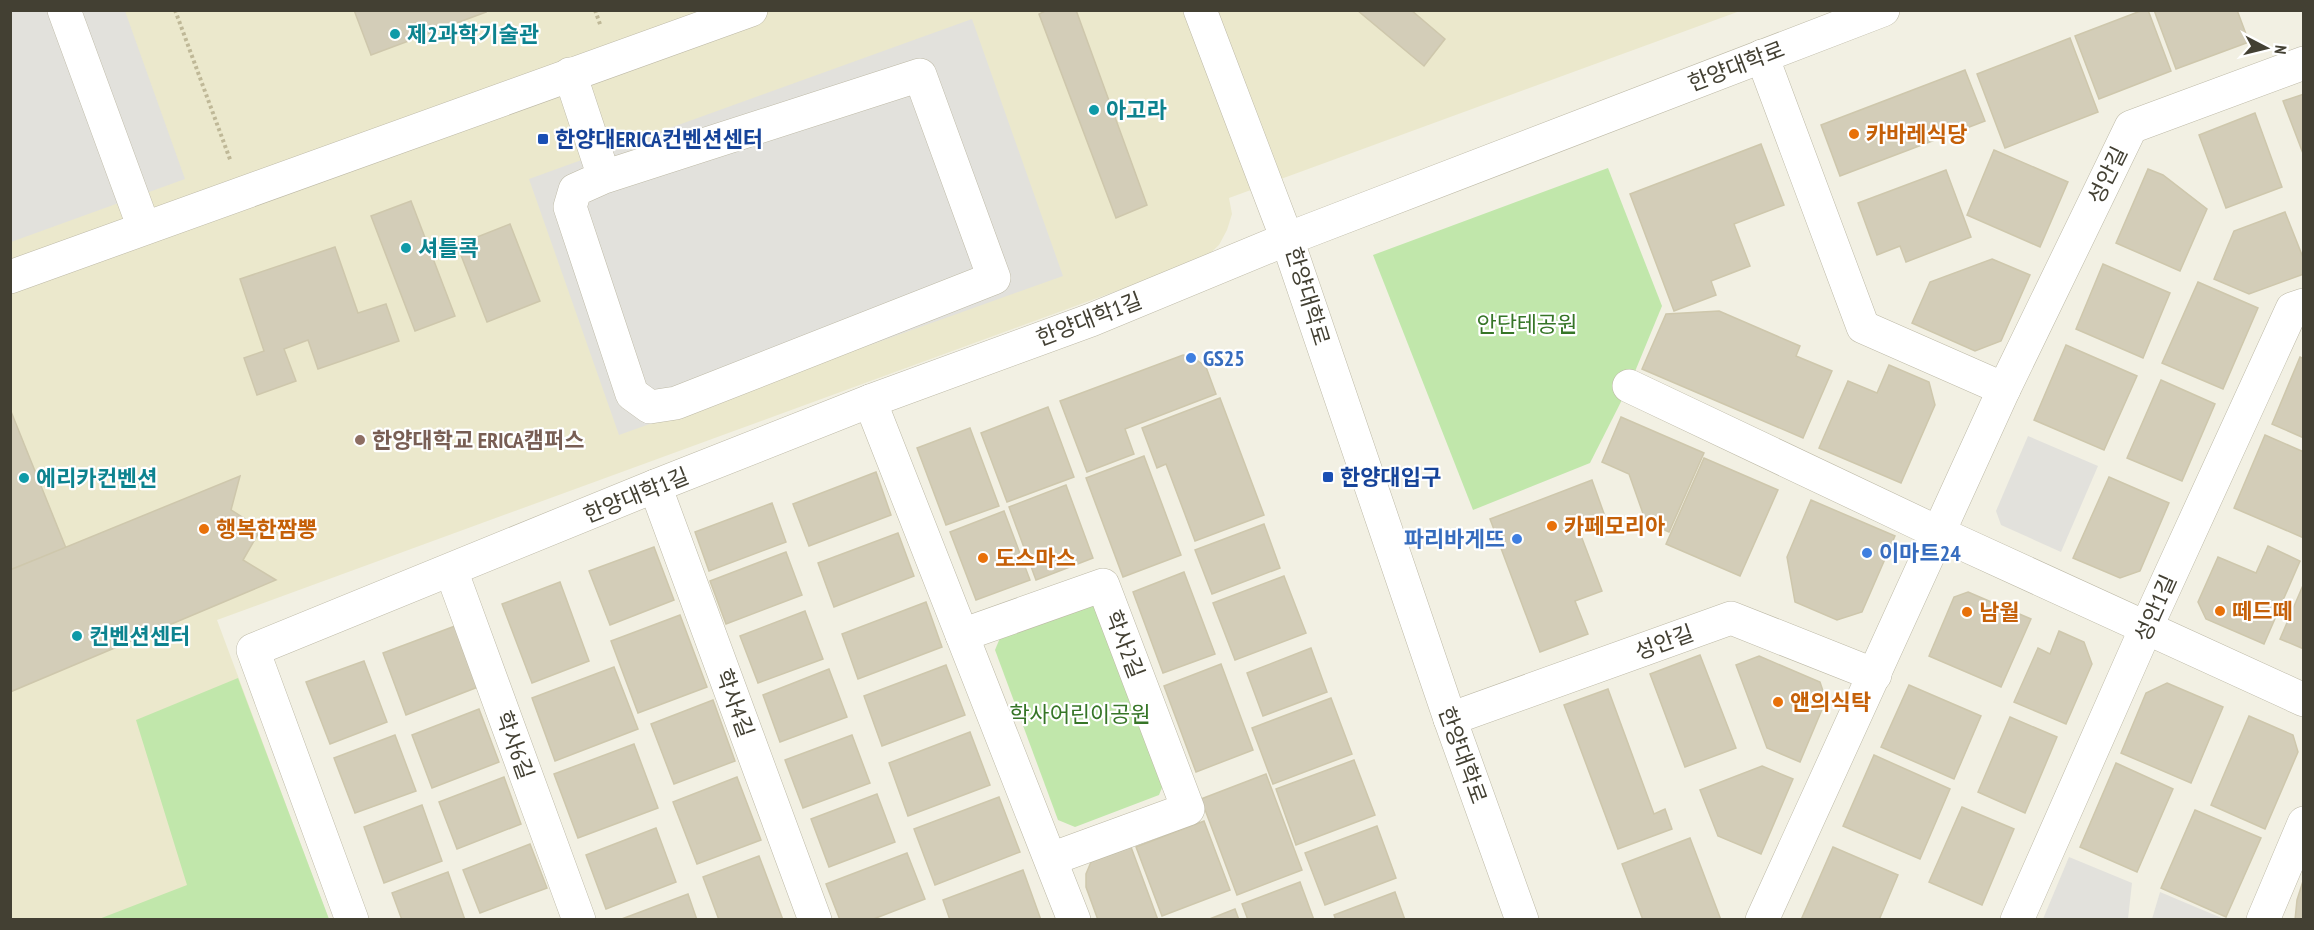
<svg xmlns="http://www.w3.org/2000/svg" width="2314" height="930" viewBox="0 0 2314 930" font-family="'PT Sans Narrow','Noto Sans KR',sans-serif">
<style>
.education{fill:#ebe8cc}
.green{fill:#c1e7ab}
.parking{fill:#e2e1dc}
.building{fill:#d3cdb8;stroke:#cec7ac;stroke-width:1.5}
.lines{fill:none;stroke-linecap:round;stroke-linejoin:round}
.minor-casing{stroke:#bdb9a6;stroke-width:34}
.path{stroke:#bfb897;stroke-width:4;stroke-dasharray:3 3;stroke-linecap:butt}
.minor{stroke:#fff;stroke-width:33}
.culture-dot{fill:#0f9aa8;stroke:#fff;stroke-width:2}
.food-dot{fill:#e8710a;stroke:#fff;stroke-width:2}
.transit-dot{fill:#1a4fb4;stroke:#fff;stroke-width:2}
.shop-dot{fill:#3f7fe0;stroke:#fff;stroke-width:2}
.education-dot{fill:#8d6e63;stroke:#fff;stroke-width:2}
.labels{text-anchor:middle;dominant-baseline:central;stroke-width:4.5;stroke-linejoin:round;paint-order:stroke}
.culture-label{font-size:22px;font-weight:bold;fill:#0d838f;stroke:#fff;text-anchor:start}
.street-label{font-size:22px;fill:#434033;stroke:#fff}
.food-label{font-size:22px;font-weight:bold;fill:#c56008;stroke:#fff;text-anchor:start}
.transit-label{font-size:22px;font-weight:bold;fill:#164399;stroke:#fff;text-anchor:start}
.park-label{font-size:22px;fill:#367527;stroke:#fff}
.shop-label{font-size:22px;font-weight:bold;fill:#366cbe;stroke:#fff;text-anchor:start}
.education-label{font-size:22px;font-weight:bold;fill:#785e54;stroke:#fff;text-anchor:start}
</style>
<rect width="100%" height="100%" fill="#f2f0e3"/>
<path class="education" d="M10,11h1730l-511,187 3,16 -5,16 -8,15 -15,14 -987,361 112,300 -318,-1z"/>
<g class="green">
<path d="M1608,168l54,138 -33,80 -39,77 -117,47 -100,-255z"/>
<path d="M1085,601l18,8 63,169 -7,17 -84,32 -17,-7 -63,-170 7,-17z"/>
<path d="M238,678l91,241h-230l88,-34 -51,-165z"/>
</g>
<g class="parking">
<path d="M11,11h114l60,168 -174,63z"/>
<path d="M972,19l91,257 -444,159 -90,-256z"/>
<path d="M2028,436l70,30 -37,86 -60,-27 -5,-14z"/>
<path d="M2069,857l63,26 -4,36h-85z"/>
<path d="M2160,892l64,27h-72z"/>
</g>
<g class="building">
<path d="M354,10h131l1,2 -115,43z"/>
<path d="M1047,10h29l71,195 -31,13 -77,-204z"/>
<path d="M1357,10h54l34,29 -21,27z"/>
<path d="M2143,10h5l23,61 -72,28 -24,-63z"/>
<path d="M2154,10h83l12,32 -73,27z"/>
<path d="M2070,38l28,74 -93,36 -28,-74z"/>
<path d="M1965,70l20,51 -145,55 -19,-51z"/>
<path d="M2304,94v62l-21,-55z"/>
<path d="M2255,113l27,74 -56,21 -27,-73z"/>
<path d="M1761,144l23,61 -50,19 16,42 -39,15 5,14 -42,16 -44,-117z"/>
<path d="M1994,150l74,32 -28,65 -73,-32z"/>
<path d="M2148,169l15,6 44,34 -27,62 -64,-28z"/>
<path d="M1946,170l25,67 -65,25 -6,-16 -23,9 -19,-52z"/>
<path d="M411,201l44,115 -40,15 -44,-115z"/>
<path d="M2285,212l19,48v14l-55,20 -35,-15 20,-48z"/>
<path d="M510,224l30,77 -53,21 -30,-77z"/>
<path d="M335,247l23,66 28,-9 13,37 -81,28 -10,-29 -24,9 12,32 -39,14 -13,-37 20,-7 -24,-72z"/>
<path d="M1992,259l38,16 -29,66 -26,10 -63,-28 18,-41z"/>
<path d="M2103,264l67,29 -27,65 -67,-29z"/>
<path d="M2198,282l60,26 -35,81 -61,-26z"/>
<path d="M1719,311l81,35 -4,10 36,15 -29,67 -161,-69 24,-55z"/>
<path d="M2066,345l71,31 -33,74 -70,-30z"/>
<path d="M1183,355l11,3 12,9 10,27 -91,35 9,25 -47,18 -27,-71z"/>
<path d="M2300,357l4,2v79l-32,-14z"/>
<path d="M1889,365l40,17 6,23 -34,78 -82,-35 29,-67 29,12z"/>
<path d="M2161,380l54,24 -33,77 -55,-23z"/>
<path d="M1220,398l44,117 -69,26 -29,-77 -9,4 -15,-40z"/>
<path d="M1048,407l26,70 -67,25 -26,-69z"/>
<path d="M10,409l56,139 -56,22z"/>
<path d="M1621,417l83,36 -35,79 -23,-10 -17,-48 -27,-12z"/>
<path d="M970,428l29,78 -53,19 -29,-77z"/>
<path d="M2265,435l39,17v86l-70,-30z"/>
<path d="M1144,456l37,99 -58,22 -37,-99z"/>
<path d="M1704,458l74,32 -38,86 -74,-32z"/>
<path d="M876,472l15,43 -82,31 -16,-42z"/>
<path d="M240,476l-9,34 30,19 -18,31 33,20 -266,112v-122z"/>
<path d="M2109,477l60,26 -29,68 -20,7 -47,-20z"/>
<path d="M1592,480l15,42 -27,11 22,58 -27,10 13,33 -48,18 -50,-133z"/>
<path d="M1066,485l27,73 -57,22 -27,-73z"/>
<path d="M1811,500l84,36 -33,76 -25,8 -42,-18 -8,-45z"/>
<path d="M772,503l14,39 -77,29 -14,-39z"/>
<path d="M1004,511l26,69 -54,20 -26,-68z"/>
<path d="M1264,524l16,44 -68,26 -17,-44z"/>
<path d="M898,533l16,43 -80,31 -16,-44z"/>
<path d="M2268,546l32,15 -36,83 -58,-25 -8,-17 20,-45 38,16z"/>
<path d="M654,547l20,53 -64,25 -21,-54z"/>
<path d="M786,552l16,43 -76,29 -16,-43z"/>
<path d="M1184,572l31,82 -52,19 -30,-81z"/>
<path d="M1284,576l22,57 -71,27 -22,-57z"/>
<path d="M560,582l29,79 -57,22 -30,-79z"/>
<path d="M2304,583v66l-24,-10z"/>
<path d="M1968,592l63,27 -30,68 -72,-31 25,-59z"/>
<path d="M926,602l16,45 -84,32 -16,-45z"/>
<path d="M805,611l18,48 -65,24 -18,-47z"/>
<path d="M680,615l27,72 -69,26 -27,-72z"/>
<path d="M455,626l23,61 -72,28 -23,-62z"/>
<path d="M2059,631l25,11 8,22 -26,60 -52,-22 24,-54 12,6z"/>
<path d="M1311,648l16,44 -64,24 -16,-43z"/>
<path d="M1700,655l36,93 -51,19 -35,-93z"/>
<path d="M1759,656l61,26 6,18 -26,62 -33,-14 -31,-83z"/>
<path d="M364,661l23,61 -57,22 -24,-62z"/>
<path d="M1221,664l32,86 -57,22 -32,-86z"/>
<path d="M946,665l19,50 -83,31 -18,-50z"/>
<path d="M614,667l24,62 -83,32 -23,-63z"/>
<path d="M829,669l18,48 -67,25 -17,-47z"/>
<path d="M2167,683l56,24 -32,76 -70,-30 25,-60z"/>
<path d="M1909,685l72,31 -27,63 -73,-32z"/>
<path d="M1608,689l46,125 11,-5 7,20 -54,20 -54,-144z"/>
<path d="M1331,698l21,56 -79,30 -21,-56z"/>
<path d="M713,700l22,61 -61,23 -23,-60z"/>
<path d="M479,709l20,53 -67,26 -20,-53z"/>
<path d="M2249,716l44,19 5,17 -33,77 -54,-24z"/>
<path d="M2010,717l47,20 -32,76 -47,-21z"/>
<path d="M970,732l20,53 -82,31 -19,-53z"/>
<path d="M395,735l21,56 -61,22 -21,-55z"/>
<path d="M852,735l18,48 -67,25 -18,-48z"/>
<path d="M634,744l24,64 -80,30 -24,-64z"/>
<path d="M1874,755l76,34 -30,70 -77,-33z"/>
<path d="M1354,760l21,55 -79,30 -20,-56z"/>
<path d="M2116,763l57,26 -36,83 -57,-25z"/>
<path d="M1762,766l31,13 -32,75 -43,-18 -18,-46z"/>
<path d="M1266,774l36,96 -65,25 -36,-96z"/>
<path d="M504,777l17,47 -64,25 -18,-47z"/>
<path d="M737,777l24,63 -64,24 -24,-62z"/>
<path d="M877,794l18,48 -66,25 -18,-48z"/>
<path d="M999,797l21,55 -85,33 -21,-56z"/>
<path d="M422,805l20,56 -58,22 -20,-56z"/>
<path d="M1962,807l52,22 -32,76 -53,-23z"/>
<path d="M2195,810l66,28 -35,79 -65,-29z"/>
<path d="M1204,821l26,69 -68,26 -26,-69z"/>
<path d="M1377,826l19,52 -71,27 -20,-52z"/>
<path d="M656,828l20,54 -70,27 -20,-54z"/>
<path d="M1690,838l31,82h-78l-21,-56z"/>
<path d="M530,844l17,44 -67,25 -17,-43z"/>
<path d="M1131,847l27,73h-60l-12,-33v-13l5,-12z"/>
<path d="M1833,847l65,28 -19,45h-78z"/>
<path d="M907,853l18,46 -54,21h-31l-14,-36z"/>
<path d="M759,856l24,64h-64l-16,-43z"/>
<path d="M1023,870l18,50h-91l-7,-20z"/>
<path d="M448,872l17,48h-63l-10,-27z"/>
<path d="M2304,878v42h-9l2,-20z"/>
<path d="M1300,882l14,38h-66l-6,-16z"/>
<path d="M1395,892l10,28h-69l-2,-5z"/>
<path d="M688,894l9,26h-78z"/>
<path d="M1235,909l4,11h-32z"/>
</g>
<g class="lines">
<g class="minor-casing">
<g id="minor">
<path d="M64,10l80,218"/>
<path d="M1762,56l101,271 141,62"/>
<path d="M570,74l34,103 -29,13 -5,17 62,187 18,13 26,-4 318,-125 -74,-203 -316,102"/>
<path d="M10,277l741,-267"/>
<path d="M1629,386l310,147 365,167"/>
<path d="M870,401l204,519"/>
<path d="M655,486l160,434"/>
<path d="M451,570l128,350"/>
<path d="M962,635l141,-50 85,224 -137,50"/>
<path d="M1450,719l281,-101 144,57"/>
<path d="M352,920l-99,-270 402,-164 215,-85 221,-81 196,-81 -87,-229"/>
<path d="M1522,920l-72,-201 -163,-480 596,-229"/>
<path d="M1762,920l242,-531 127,-262 173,-64"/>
<path d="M2017,920l129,-292 146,-319 12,-4"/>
<path d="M2263,920l41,-97"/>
</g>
</g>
<g class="path">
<path d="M175,10l56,152"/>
<path d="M595,10l6,17"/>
</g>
<use href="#minor" class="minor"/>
</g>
<g class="culture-dot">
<circle cx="395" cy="34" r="6"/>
<circle cx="1094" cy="110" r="6"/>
<circle cx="406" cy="248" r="6"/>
<circle cx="24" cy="478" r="6"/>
<circle cx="77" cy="636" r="6"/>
</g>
<g class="food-dot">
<circle cx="1854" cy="134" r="6"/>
<circle cx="1552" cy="526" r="6"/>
<circle cx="204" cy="529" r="6"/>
<circle cx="983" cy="558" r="6"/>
<circle cx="2220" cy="611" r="6"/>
<circle cx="1967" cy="612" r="6"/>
<circle cx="1778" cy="702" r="6"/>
</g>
<g class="transit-dot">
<rect x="537" y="133" width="12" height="12" rx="3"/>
<rect x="1322" y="471" width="12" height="12" rx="3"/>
</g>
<g class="shop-dot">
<circle cx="1191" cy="358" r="6"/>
<circle cx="1517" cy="539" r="6"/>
<circle cx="1867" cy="553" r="6"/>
</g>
<circle class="education-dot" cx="360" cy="440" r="6"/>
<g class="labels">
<g class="culture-label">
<text x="407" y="34">제2과학기술관</text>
<text x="1106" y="110">아고라</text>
<text x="418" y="248">셔틀콕</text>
<text x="36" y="478">에리카컨벤션</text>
<text x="89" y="636">컨벤션센터</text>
</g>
<g class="street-label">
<text transform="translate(1736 66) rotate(-21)">한양대학로</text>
<text transform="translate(2107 175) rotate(-64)">성안길</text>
<text transform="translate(1308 296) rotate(73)">한양대학로</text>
<text transform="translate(1089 319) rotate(-21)">한양대학1길</text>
<text transform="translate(636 495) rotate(-22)">한양대학1길</text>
<text transform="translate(2155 608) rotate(-66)">성안1길</text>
<text transform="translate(1664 642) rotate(-20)">성안길</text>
<text transform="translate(1125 644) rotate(69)">학사2길</text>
<text transform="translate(735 703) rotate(70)">학사4길</text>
<text transform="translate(515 745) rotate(70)">학사6길</text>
<text transform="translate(1463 755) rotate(70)">한양대학로</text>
</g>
<g class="food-label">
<text x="1866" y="134">카바레식당</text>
<text x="1564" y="526">카페모리아</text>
<text x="216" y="529">행복한짬뽕</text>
<text x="995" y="558">도스마스</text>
<text x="2232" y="611">떼드떼</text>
<text x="1979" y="612">남월</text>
<text x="1790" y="702">앤의식탁</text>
</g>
<g class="transit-label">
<text x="555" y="139">한양대ERICA컨벤션센터</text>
<text x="1340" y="477">한양대입구</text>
</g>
<g class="park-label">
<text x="1527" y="324">안단테공원</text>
<text x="1080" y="714">학사어린이공원</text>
</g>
<g class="shop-label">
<text x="1203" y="358">GS25</text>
<text x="1505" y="539" text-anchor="end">파리바게뜨</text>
<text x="1879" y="553">이마트24</text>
</g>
<g class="education-label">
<text x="372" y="440">한양대학교 ERICA캠퍼스</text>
</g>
</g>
<rect width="2314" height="930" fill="none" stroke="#434033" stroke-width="24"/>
<g transform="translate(2266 48) rotate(97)" stroke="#ffffff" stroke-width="4.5" paint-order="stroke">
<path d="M0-4.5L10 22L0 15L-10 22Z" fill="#434033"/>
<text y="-9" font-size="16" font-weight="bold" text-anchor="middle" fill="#434033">N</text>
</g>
</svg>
